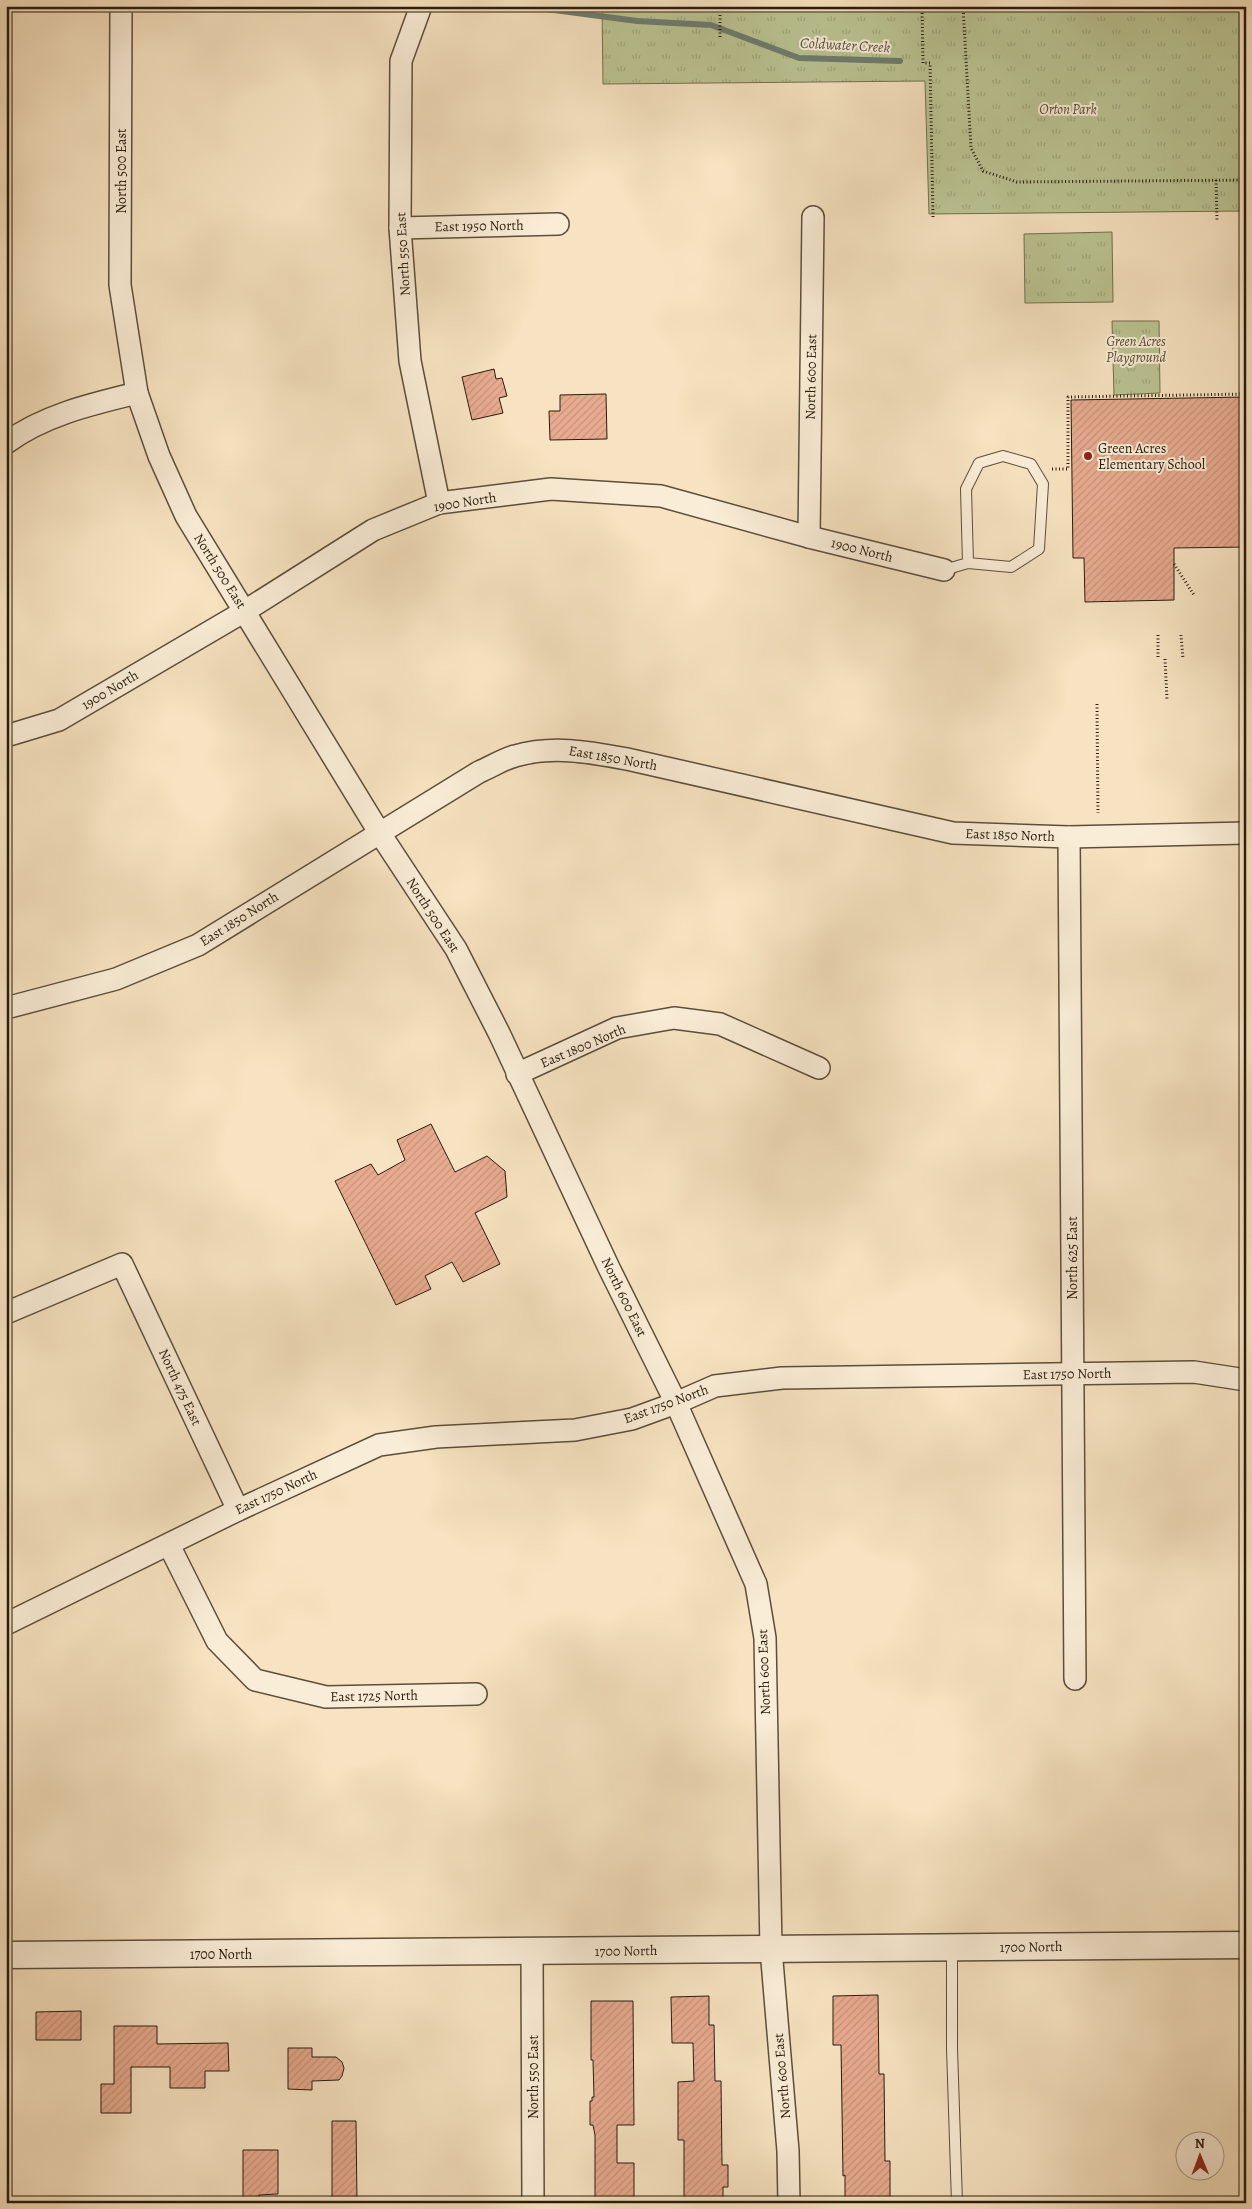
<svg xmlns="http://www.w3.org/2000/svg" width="1252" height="2209" viewBox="0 0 1252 2209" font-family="Alegreya,serif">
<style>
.park{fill:url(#park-tufts);stroke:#727051}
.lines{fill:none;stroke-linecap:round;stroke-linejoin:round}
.stream{stroke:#6e7d6f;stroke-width:6}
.building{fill:url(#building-hatch);stroke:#281c0e}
.service-casing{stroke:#5c4e3b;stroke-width:12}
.minor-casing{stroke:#5c4e3b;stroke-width:24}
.tertiary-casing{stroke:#5c4e3b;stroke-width:29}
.path{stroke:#281c0e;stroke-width:3;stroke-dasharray:1 2.5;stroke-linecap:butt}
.service{stroke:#faedd7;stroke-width:10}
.minor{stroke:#faedd7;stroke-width:21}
.tertiary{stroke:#faedd7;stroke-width:26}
.poi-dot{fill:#8f2418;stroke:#faedd7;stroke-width:2}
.labels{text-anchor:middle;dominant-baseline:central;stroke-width:4;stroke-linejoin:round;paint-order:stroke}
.park-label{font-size:14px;font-style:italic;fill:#544e36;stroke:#faedd7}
.street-label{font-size:14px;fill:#281c0e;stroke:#faedd7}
.poi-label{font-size:14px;fill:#281c0e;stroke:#faedd7;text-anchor:start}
.water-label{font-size:15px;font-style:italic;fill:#515547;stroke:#faedd7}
</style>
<defs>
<pattern id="park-tufts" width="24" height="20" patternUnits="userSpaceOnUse" patternTransform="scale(1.25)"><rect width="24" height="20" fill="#bbc494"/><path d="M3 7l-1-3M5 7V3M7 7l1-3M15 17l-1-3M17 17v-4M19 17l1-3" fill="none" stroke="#a1a87e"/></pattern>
<pattern id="building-hatch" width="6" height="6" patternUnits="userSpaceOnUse" patternTransform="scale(1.25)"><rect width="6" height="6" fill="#e8ab90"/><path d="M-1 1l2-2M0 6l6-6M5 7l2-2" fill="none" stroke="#c7937b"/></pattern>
</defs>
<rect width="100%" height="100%" fill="#f7e3c1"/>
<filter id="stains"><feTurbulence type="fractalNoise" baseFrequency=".004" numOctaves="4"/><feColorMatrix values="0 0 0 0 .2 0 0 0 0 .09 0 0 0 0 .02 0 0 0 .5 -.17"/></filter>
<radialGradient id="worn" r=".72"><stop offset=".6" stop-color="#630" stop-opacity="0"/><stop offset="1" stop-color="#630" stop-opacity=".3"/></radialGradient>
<g class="park">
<path d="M602,6h644v205l-317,3 -4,-133 -322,3z"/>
<path d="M1112,232l1,70 -88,1 -1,-69z"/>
<path d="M1112,321h47l1,72 -46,2z"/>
</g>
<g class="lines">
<path class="stream" d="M524,6l113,15 74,4 88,33 101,3"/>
</g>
<g class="building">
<path d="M494,369l2,10 6,-1 5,18 -8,2 4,15 -31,7 -10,-43z"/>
<path d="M606,394l1,45 -57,1 -1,-29h11v-16z"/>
<path d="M1246,397v150l-72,1v52l-89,2 -1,-44h-11l-2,-158z"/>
<path d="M431,1124l24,48 32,-16 18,15 2,26 -32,16 25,51 -37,18 -11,-20 -27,14 6,13 -35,16 -61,-124 36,-17 7,11 27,-15 -8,-20z"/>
<path d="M878,1995l1,79h5l1,87h5v42h-45v-28l-2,1 -2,-131h-8v-49z"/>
<path d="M709,1996v29h5l1,56h6l1,84h6v22h-5v16h-39v-63h-6v-58l16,-1 -1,-38h-21l-1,-46z"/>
<path d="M591,2001h42l1,124h-17v38h17v40h-39v-68l-2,-10h-3v-24h2v-4h2l-1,-37h-2z"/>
<path d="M81,2011v29h-45v-28z"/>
<path d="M114,2026h43v18l71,-1 1,28h-24v17h-35v-21h-39v46h-30v-29h13z"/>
<path d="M288,2048h24v9h24l6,5 2,6 -2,8 -3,4 -27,1v9l-24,-1z"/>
<path d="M332,2121h24l1,82h-25z"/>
<path d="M243,2150h35v44l-19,1v8h-16z"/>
</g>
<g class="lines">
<g class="service-casing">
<g id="service">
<path d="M944,570l24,-7 43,4 28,-18 4,-65 -12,-20 -28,-8 -24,7 -13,26 2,74"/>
<path d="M952,1948v100l5,155"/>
</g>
</g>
<g class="minor-casing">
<g id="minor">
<path d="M121,6l-1,279 17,108 22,63 27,60 193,316 77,117 43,84 110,235 67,135 80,181 9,54 6,311 17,202 1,52"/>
<path d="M421,6l-20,55 -1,167 10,133 29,142"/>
<path d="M400,228l158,-4"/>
<path d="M6,443c38,-28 86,-39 131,-50"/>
<path d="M809,537l4,-320"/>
<path d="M6,736l53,-16 186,-109 128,-81 66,-27 112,-14 110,7 148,41 135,33"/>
<path d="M1069,837l6,842"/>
<path d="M6,1008l110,-29 82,-34 281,-173c12,-5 24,-13 36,-16 38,-11 74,-4 112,3l326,74 116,4 177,-4"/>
<path d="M517,1074l100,-46 57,-10 46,6 99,44"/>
<path d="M6,1313l116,-49 116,246"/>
<path d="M169,1545l48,96 38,39 71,17 150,-3"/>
<path d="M6,1624l232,-114 141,-65 57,-8 139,-7 57,-11 44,-16 39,-17 67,-8 412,-6 52,8"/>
<path d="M532,1952l1,251"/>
</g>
</g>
<g class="tertiary-casing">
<path id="tertiary" d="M6,1955l1240,-10"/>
</g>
<g class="path">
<path d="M922,6l1,57h7l3,154"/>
<path d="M963,6l8,142 12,23 34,11 229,-2"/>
<path d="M720,15v23"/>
<path d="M1216,180l1,40"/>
<path d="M1052,469h16v-72l178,-3"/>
<path d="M1174,564l20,31"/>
<path d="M1158,635v24"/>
<path d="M1181,635l2,24"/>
<path d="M1165,659l2,41"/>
<path d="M1097,704l1,109"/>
</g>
<use href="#service" class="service"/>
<use href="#minor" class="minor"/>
<use href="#tertiary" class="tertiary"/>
</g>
<circle class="poi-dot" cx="1088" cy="456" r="5"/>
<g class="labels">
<g class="park-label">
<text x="1068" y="109">Orton Park</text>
<text x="1136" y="341">Green Acres<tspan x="1136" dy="16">Playground</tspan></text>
</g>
<g class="street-label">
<text transform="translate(121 171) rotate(-90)">North 500 East</text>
<text transform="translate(479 226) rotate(-1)">East 1950 North</text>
<text transform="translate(403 254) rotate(-93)">North 550 East</text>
<text transform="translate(811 377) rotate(-89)">North 600 East</text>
<text transform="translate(465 502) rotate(-9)">1900 North</text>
<text transform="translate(862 550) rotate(14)">1900 North</text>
<text transform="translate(220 571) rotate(58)">North 500 East</text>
<text transform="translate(110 690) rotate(-31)">1900 North</text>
<text transform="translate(613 758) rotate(10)">East 1850 North</text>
<text transform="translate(1010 835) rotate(2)">East 1850 North</text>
<text transform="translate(433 915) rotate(57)">North 500 East</text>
<text transform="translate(239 919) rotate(-32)">East 1850 North</text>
<text transform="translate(583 1046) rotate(-23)">East 1800 North</text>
<text transform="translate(1072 1258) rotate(-90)">North 625 East</text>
<text transform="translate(624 1297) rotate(64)">North 600 East</text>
<text transform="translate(1067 1374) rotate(-1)">East 1750 North</text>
<text transform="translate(180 1387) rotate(65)">North 475 East</text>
<text transform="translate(666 1404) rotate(-20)">East 1750 North</text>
<text transform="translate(276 1492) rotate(-25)">East 1750 North</text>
<text transform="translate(764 1672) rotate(-92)">North 600 East</text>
<text transform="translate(374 1696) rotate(-1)">East 1725 North</text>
<text transform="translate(1031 1947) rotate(-1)">1700 North</text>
<text transform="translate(626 1951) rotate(-1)">1700 North</text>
<text x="221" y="1954">1700 North</text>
<text transform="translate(782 2076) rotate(-95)">North 600 East</text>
<text transform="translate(533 2077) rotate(-90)">North 550 East</text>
</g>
<g class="poi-label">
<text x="1098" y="448">Green Acres<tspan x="1098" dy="16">Elementary School</tspan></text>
</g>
<g class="water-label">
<text transform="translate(845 45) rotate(3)">Coldwater Creek</text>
</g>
</g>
<rect width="1252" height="2209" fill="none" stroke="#f7e3c1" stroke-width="25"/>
<rect x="8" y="8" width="1237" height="2194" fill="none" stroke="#281c0e" stroke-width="2.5"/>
<rect x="12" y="12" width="1227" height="2184" fill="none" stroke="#281c0e"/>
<g transform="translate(1200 2156) rotate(359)"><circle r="24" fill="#faedd7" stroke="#a69987"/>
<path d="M0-4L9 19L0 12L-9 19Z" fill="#8f2418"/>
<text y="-8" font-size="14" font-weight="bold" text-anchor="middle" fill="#281c0e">N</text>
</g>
<rect width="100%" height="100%" filter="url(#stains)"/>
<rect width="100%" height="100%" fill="url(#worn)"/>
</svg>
